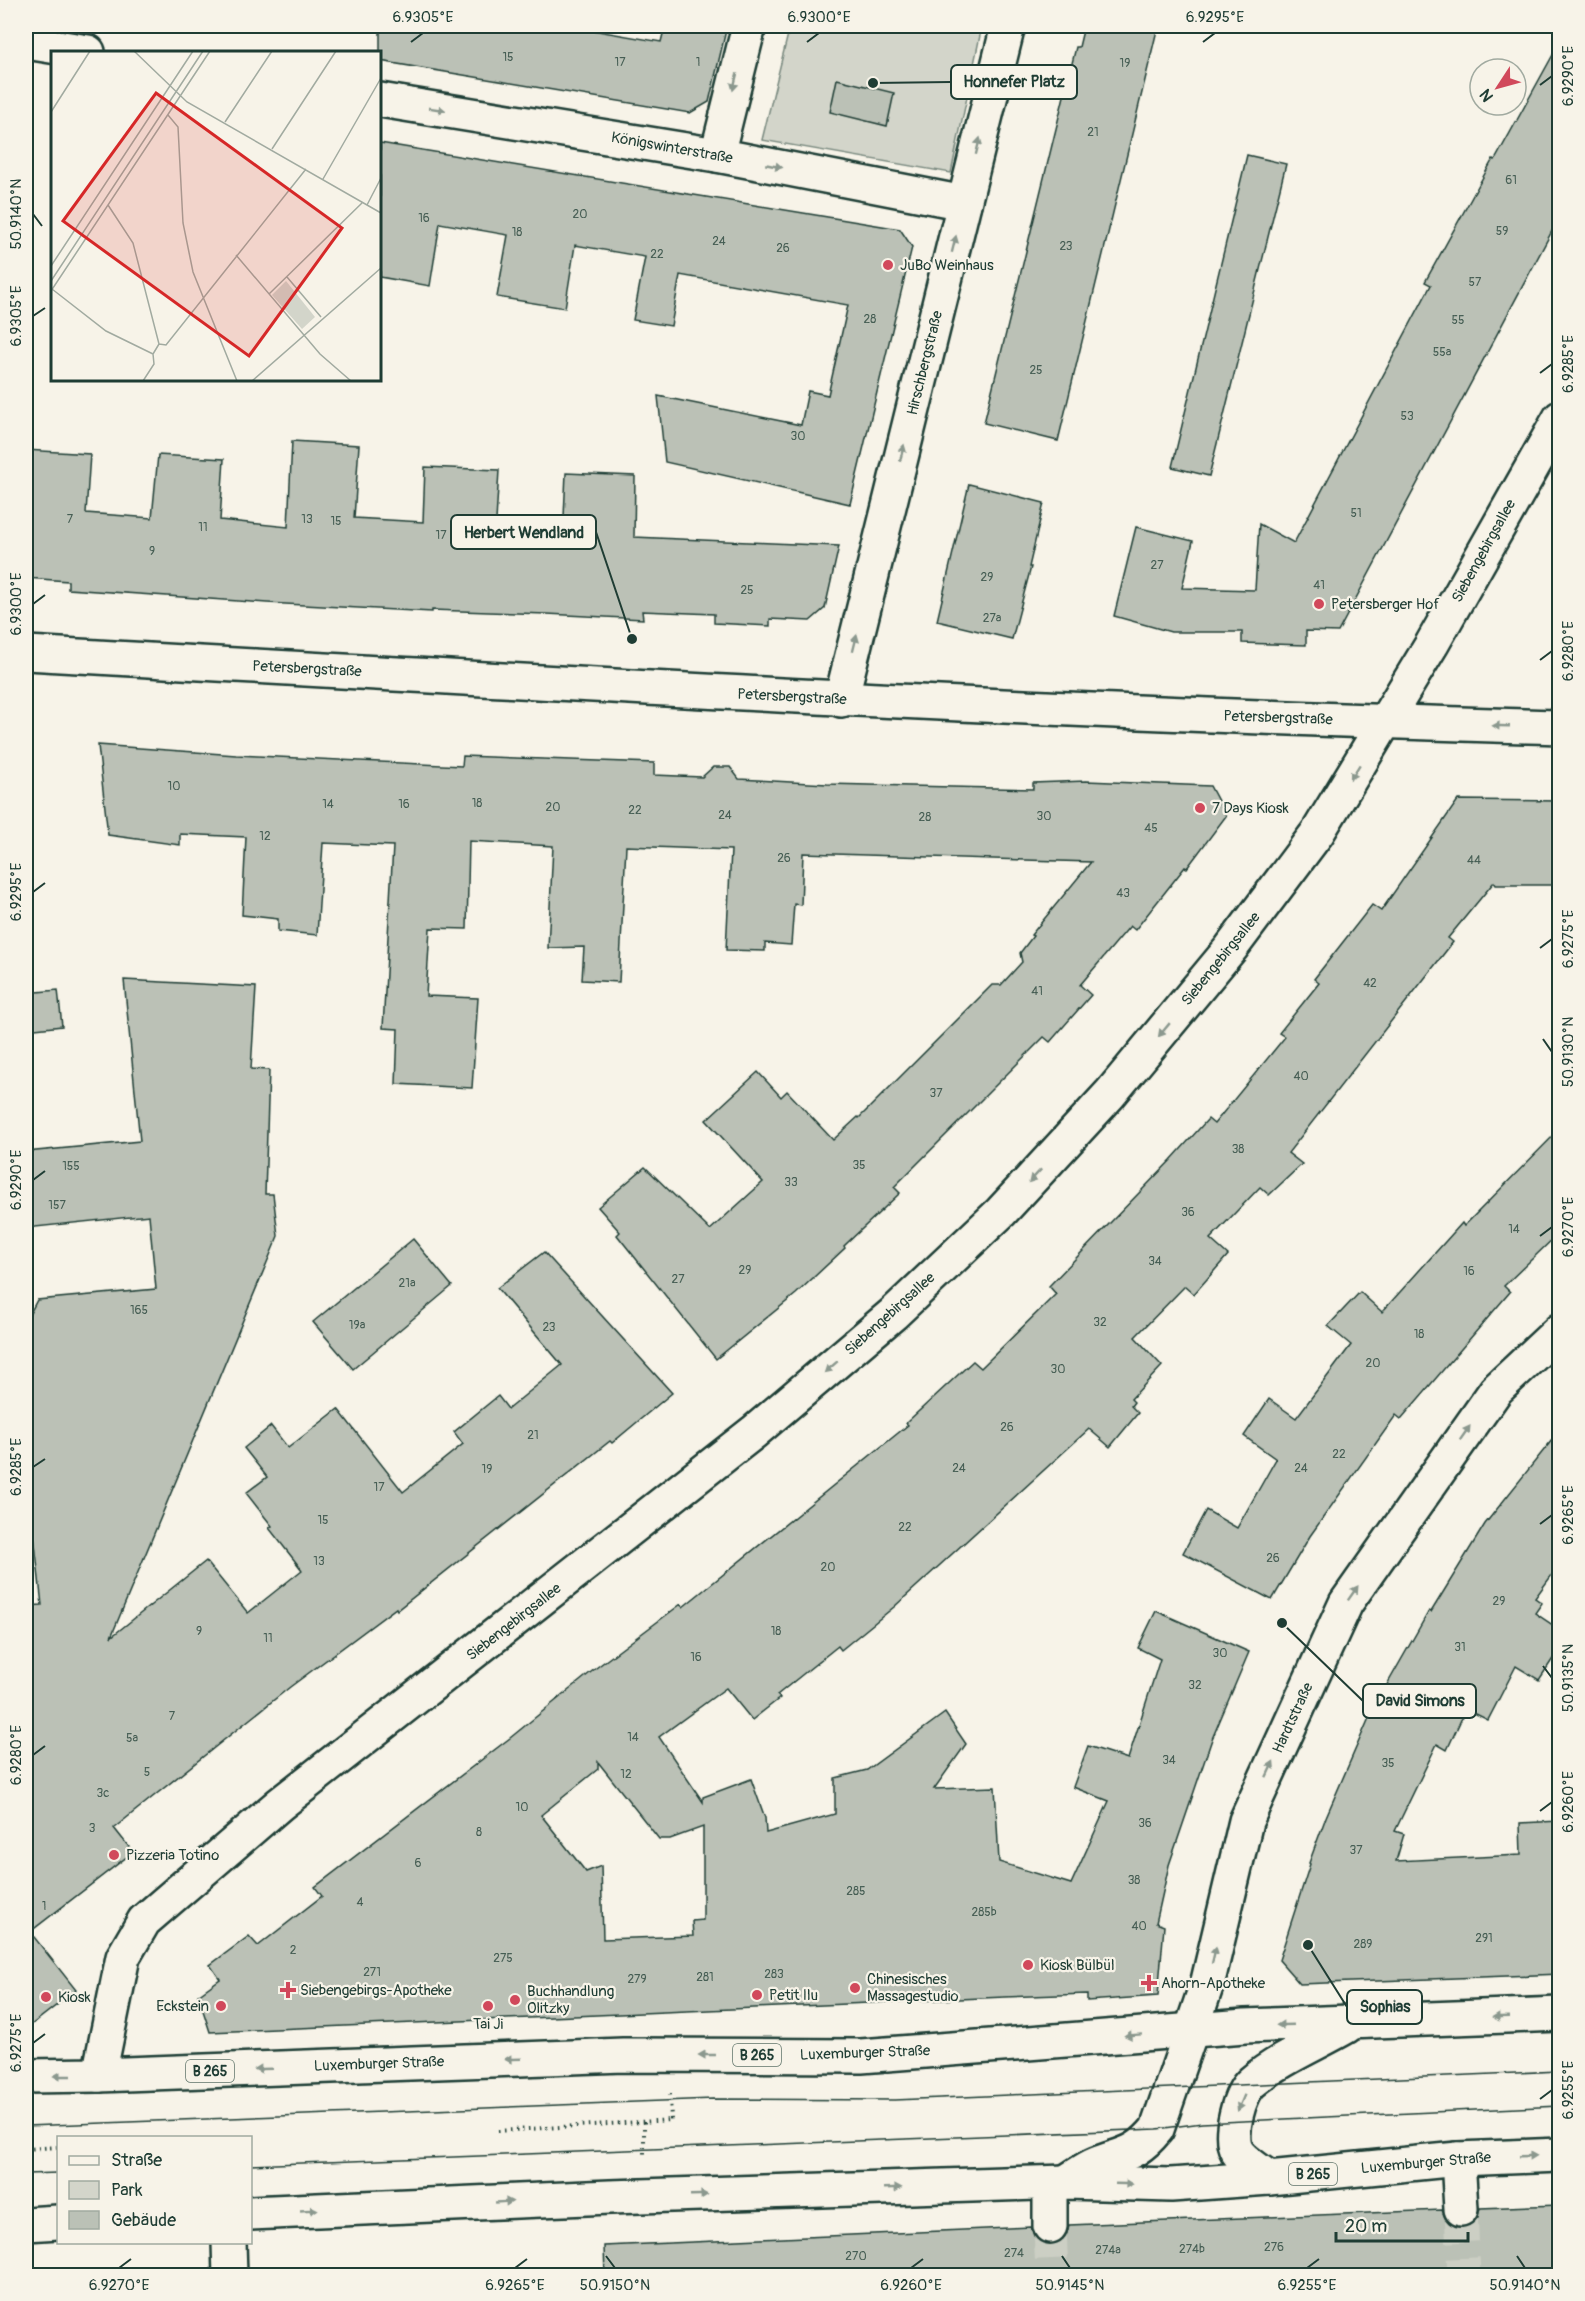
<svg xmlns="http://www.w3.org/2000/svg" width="1585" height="2301" viewBox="0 0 1585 2301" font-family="Pangolin,sans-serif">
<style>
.green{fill:#d3d5ca;stroke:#79897f;stroke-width:1.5}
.building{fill:#bbc1b6;stroke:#1f3d34;stroke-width:1.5;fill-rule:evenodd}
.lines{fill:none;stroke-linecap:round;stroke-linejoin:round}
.minor-tunnel{stroke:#cccfc4;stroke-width:33;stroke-dasharray:33 16;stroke-linecap:butt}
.minor-casing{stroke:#1f3d34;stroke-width:38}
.major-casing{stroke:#1f3d34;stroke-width:38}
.path{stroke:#1f3d34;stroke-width:4;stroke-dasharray:1.5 4.5;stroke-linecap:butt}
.minor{stroke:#f7f3e8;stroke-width:33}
.major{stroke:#f7f3e8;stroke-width:33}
.tram{stroke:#1f3d34;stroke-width:1.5}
.oneway{fill:#8b988e}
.ticks{fill:none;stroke:#1f3d34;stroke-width:2}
.poi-dot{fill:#d1495b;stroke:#f7f3e8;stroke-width:2}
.labels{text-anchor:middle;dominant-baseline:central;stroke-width:4.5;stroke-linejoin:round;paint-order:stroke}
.number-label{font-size:12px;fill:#465e54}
.shield{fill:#f7f3e8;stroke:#60746a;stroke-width:1.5}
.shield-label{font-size:14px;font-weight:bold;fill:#1f3d34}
.street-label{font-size:15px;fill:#1f3d34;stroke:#f7f3e8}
.poi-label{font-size:15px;fill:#1f3d34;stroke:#f7f3e8;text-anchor:start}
.inset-road{fill:none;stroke:#a1aaa0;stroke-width:1.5}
.view{fill:#d62828;fill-opacity:0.15;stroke:#d62828;stroke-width:3}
.inset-edge{fill:none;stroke:#1f3d34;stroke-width:3}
.leader{fill:none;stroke:#1f3d34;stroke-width:2}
.callout-dot{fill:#1f3d34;stroke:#f7f3e8;stroke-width:2}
.callout{fill:#f7f3e8;stroke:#1f3d34;stroke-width:2}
.callout-label{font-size:16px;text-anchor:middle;font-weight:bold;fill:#1f3d34}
.neatline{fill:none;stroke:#1f3d34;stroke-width:2}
.ticks-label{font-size:15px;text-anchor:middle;fill:#1f3d34}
</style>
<rect width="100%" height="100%" fill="#f7f3e8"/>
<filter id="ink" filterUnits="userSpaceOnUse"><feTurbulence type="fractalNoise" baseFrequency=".0167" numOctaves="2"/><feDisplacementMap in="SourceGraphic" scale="12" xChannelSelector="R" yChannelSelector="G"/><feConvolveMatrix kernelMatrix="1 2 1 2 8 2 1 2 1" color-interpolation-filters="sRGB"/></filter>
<g filter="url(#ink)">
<path class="green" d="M790,26h192l-31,147 -189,-33z"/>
<g class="building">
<path d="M380,26h189l92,16 4,-16h62l-18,76 -19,11 -310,-52z"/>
<path d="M1084,26h74l-100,415 -74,-18 92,-376h3z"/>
<path d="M1560,42v174l-222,416 -32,-1v14l-64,-2v-11h-71l-57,-16 22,-89 57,14 -11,47 73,2 4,-66 35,19 137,-258 -6,-3 68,-123 2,1z"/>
<path d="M837,79l57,14 -7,33 -57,-14z"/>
<path d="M380,143l520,86 12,18 -62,257 -185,-42 -7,-66 143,29 7,-34 20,4 20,-90 -168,-30 -9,51 -38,-6 12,-63 -70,-12 -10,63 -68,-11 11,-62 -68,-12 -10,63 -50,-9z"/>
<path d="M1247,155l39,9 -77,312 -37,-9z"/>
<path d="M292,441l67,4 -5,73 69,4 2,-55 74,3 -4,67 68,2 3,-66 69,3 -1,61 205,9 -14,62 -15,13 -40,-2v7l-56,-3v-9l-72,-3 1,8 -96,-5 -115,-4v2l-165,-9 -199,-14v-8l-42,-3v-128l64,4 -4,59 66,5 6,-63 66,4 -4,61 68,7z"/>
<path d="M969,484l75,19 -15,64h2l-19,72 -75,-18z"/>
<path d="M98,745l138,10 226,11 1,-10 191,7v12l48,2 11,-10h17l9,12 88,5 206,5v-6l53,-2 124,5 16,30 -39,52 -2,-1 -50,63 -5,-4 -50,59 11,10 -41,47 -6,-5 -150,150 6,6 -56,53 1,2 -49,46 -80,65 -99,-124 3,-3 -22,-25 47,-40 65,63 53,-48 -57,-62 52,-48 23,25 6,-6 46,49 25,-23 1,1 133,-133h9l21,-23 -2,-9 13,-17 -2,-1 60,-73 -288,-9 -2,52 -7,-1 -3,41 -26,-2v8l-39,-1 5,-100 -105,-4 -7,136 -37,-2 2,-33 -36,1 5,-102 -84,-5 -2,88 -37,-1 -4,68 52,2 -6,90 -76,-4 2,-55 -15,-1 10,-182 -70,-3 -6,92 -39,-4v-12l-36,-4 4,-78 -66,-3v11l-72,-10z"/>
<path d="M1458,800l102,1v84h-64l-2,-3 -46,56 5,4 -165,211 14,11 -33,31 -9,-8 -50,52 18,16 -34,39 -9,-8 -50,51 27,29 -31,33 3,3 -3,4 7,7 -28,34 -21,-18 -195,178 -53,43 -3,-4 -61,49 3,3 -28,22 -26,-32 -67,49 44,65v-5l48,-18 14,39 1,15 69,-19v-36l32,-8 78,-57 21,31 -32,45 61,-2 4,75 72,22 38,-83 -36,-14 15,-41 40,13 32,-100 -22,-11 18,-37 93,41 -37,87 -43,126 -13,58 8,3 -6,70 -71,5v-7l-82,3 -795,35 -12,-37 22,-16 -10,-14 39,-29 9,10 64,-50 -7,-9 195,-149 86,-70 85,-64 2,3 225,-182 -2,-2 67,-62 8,7 75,-74 -7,-8 122,-126 37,-41 6,5 71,-87 -6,-4 40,-50 -5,-4 58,-74 9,6zM598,1762l61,77h11l33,-12v93l-11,1 1,15 -90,3 -2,-73 -15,6 -45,-57 57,-46z"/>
<path d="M124,980l132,7 -5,82 18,1 -4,124h8l5,42 -167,401 95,-76 42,52 54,-43 -33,-42 3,-2 -26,-33 21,-16 -23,-29 27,-22 17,22 50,-39 65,83 60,-48 -9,-12 44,-36 10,13 54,-44 -65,-77 47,-36 128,141 -60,50 -2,-2 -213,169 -1,-2 -106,79 -176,141 19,24 -103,80 46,58 -50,39v-423l16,-1 -14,-123 -2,1v-162l11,-21 119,-11 -7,-74 -123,13v-76l114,-11z"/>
<path d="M58,990l4,36 -36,4v-37z"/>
<path d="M1560,1129v103l-56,54 6,6 -109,127 -5,-4 -86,121 -38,64 -89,-47 23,-43 31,18 39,-69 -32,-23 25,-37 27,19 55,-73 -23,-19 32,-34 22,20 80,-89 2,3z"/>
<path d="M413,1239l39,47 -99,83 -40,-47z"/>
<path d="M1560,1430v134l-25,34 7,5 -7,10 25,17v18l-21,32 -23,-14 -28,54 -22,-11 -19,41 -10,-6 -42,87 9,3 -8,27 125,-6 -1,-32 40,-2v153l-260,10 -21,-24 31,-96 -1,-1 17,-46 46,-106 57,-100 2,1 54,-88z"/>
<path d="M1560,2205v71h-955l-1,-30 427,-19 3,9 6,6 11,3 8,-3 7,-6 3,-11 373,-15 4,10 6,5 10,3 10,-4 6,-7 2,-9z"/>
</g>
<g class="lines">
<g class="minor-tunnel">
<path d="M1461,2209l3,67"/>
<path d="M1050,2226l2,50"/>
</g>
<g class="minor-casing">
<g id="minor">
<path d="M26,42l62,10"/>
<path d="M380,100l337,55 247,48"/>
<path d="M717,155l32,-129"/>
<path d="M26,653c511,29 1022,60 1534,74"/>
<path d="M841,700l167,-674"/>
<path d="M1191,2031l17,-50 38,-160 100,-218 150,-213 64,-60"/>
<path d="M99,2075l24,-118 21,-36 136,-117 474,-372 139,-118 108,-102 109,-118 121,-146 87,-116 114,-188 128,-226"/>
<path d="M1458,2159l3,50"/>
<path d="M1050,2226v-43"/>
<path d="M229,2242l1,34"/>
</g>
</g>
<g class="major-casing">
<g id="major">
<path d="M26,2076l73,-1 524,-20 238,1 384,-30 315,-12"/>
<path d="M1269,2178c-8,-6 -28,-19 -32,-27 -9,-15 2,-58 15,-69 27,-23 64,-38 95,-56"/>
<path d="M1067,2181c10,-6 19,-13 29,-17 28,-11 40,-9 61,-35l34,-98"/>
<path d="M250,2213l360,-16 456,-15 105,3 98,-7 189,-19 102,-4"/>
<path d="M26,2224l32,-2"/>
</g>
</g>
<g class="path">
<path d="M644,2122v35"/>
<path d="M498,2131l173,-11 -1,-26"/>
<path d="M26,2149l32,-2"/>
</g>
<use href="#minor" class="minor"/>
<use href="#major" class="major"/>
<g class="tram">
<path d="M26,2126l687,-27 182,1 665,-29"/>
<path d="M250,2165l907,-36 45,-6 358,-17"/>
<path d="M26,2174l32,-1"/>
</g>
</g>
<defs><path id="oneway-solid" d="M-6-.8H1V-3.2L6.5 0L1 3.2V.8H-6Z" transform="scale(1.5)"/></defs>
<g class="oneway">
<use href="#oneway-solid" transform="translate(735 82) rotate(104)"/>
<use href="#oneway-solid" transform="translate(437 109) rotate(9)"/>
<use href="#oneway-solid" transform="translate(978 146) rotate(-76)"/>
<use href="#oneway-solid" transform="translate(774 166) rotate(11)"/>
<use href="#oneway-solid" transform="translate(954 244) rotate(-76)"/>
<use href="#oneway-solid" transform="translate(902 453) rotate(-76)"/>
<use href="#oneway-solid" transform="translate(855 643) rotate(-76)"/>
<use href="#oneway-solid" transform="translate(1501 726) rotate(-178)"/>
<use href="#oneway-solid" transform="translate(1355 772) rotate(122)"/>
<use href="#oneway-solid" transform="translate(1164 1030) rotate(130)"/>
<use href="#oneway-solid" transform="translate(1035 1176) rotate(133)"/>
<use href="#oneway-solid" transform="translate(831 1367) rotate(139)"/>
<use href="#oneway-solid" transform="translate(1465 1433) rotate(-55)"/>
<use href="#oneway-solid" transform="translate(1353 1593) rotate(-55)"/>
<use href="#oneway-solid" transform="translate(1270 1769) rotate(-65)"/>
<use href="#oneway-solid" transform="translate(1214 1955) rotate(-77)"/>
<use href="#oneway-solid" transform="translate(1501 2017) rotate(178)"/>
<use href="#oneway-solid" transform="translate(1285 2025) rotate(178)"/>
<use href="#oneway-solid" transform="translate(1133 2035) rotate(176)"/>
<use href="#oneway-solid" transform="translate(707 2055) rotate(-180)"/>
<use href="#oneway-solid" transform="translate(513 2059) rotate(178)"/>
<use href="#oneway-solid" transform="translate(263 2069) rotate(178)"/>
<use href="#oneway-solid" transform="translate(62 2076) rotate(180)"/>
<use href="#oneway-solid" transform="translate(1241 2103) rotate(113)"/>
<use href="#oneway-solid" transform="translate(1528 2156) rotate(-2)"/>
<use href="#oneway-solid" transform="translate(1124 2184) rotate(2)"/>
<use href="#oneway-solid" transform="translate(893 2188) rotate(-2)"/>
<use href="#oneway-solid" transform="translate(699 2195) rotate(-2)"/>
<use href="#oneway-solid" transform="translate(504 2202) rotate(-3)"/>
<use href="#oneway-solid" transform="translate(309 2210) rotate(-3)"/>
</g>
</g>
<path class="ticks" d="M411,42l12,-9M807,42l12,-9M1203,42l12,-9M1540,85l12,-9M33,214l9,12M33,316l12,-8M1540,373l12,-9M33,604l12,-9M1540,660l12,-9M33,892l12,-9M1540,948l12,-9M1543,1039l9,13M33,1180l12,-9M1540,1236l12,-9M33,1467l12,-8M1540,1524l12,-9M1543,1666l9,12M33,1755l12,-9M1540,1811l12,-9M33,2043l12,-9M1540,2099l12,-9M606,2256l9,12M1062,2256l8,12M1517,2256l8,12M119,2268l12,-9M515,2268l12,-9M911,2268l12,-9M1307,2268l12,-9"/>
<g class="poi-dot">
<circle cx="888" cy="265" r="6"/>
<circle cx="1319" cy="604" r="6"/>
<circle cx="1200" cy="808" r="6"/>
<circle cx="114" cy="1855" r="6"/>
<circle cx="1028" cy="1965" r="6"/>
<path d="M1146 1974h6v6h6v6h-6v6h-6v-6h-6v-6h6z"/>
<circle cx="855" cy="1988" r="6"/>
<path d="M285 1981h6v6h6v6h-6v6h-6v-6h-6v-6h6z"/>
<circle cx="757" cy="1995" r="6"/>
<circle cx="46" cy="1997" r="6"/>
<circle cx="515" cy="2000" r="6"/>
<circle cx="221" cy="2006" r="6"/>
<circle cx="488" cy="2006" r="6"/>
</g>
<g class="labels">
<g class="number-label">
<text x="508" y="57">15</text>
<text x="620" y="62">17</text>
<text x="698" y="62">1</text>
<text x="1125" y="63">19</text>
<text x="1093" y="132">21</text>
<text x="1511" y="180">61</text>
<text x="580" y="214">20</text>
<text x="424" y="218">16</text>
<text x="1502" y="231">59</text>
<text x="517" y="232">18</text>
<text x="719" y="241">24</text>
<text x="1066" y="246">23</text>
<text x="783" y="248">26</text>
<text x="657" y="254">22</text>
<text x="1475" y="282">57</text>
<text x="870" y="319">28</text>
<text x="1458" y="320">55</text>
<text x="1442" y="352">55a</text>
<text x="1036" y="370">25</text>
<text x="1407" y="416">53</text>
<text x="798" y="436">30</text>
<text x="1356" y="513">51</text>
<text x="70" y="519">7</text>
<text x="307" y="519">13</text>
<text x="336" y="521">15</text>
<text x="203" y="527">11</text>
<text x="441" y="535">17</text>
<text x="152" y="551">9</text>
<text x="1157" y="565">27</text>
<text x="987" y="577">29</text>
<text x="1319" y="585">41</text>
<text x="747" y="590">25</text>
<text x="992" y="618">27a</text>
<text x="174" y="786">10</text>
<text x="477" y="803">18</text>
<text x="328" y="804">14</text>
<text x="404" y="804">16</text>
<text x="553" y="807">20</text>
<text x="635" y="810">22</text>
<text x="725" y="815">24</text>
<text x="1044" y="816">30</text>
<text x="925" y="817">28</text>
<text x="1151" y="828">45</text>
<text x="265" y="836">12</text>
<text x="784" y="858">26</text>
<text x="1474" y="860">44</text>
<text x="1123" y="893">43</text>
<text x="1370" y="983">42</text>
<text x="1037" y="991">41</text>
<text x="1301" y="1076">40</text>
<text x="936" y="1093">37</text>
<text x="1238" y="1149">38</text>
<text x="859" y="1165">35</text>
<text x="71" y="1166">155</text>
<text x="791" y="1182">33</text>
<text x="57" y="1205">157</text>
<text x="1188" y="1212">36</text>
<text x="1514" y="1229">14</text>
<text x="1155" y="1261">34</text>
<text x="745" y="1270">29</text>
<text x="1469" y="1271">16</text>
<text x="678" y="1279">27</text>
<text x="407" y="1283">21a</text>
<text x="139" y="1310">165</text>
<text x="1100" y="1322">32</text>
<text x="357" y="1325">19a</text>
<text x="549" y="1327">23</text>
<text x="1419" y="1334">18</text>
<text x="1373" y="1363">20</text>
<text x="1058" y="1369">30</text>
<text x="1007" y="1427">26</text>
<text x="533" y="1435">21</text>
<text x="1339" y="1454">22</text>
<text x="959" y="1468">24</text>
<text x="1301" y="1468">24</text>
<text x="487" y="1469">19</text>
<text x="379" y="1487">17</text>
<text x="323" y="1520">15</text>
<text x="905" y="1527">22</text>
<text x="1273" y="1558">26</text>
<text x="319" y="1561">13</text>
<text x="828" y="1567">20</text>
<text x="1499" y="1601">29</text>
<text x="199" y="1631">9</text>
<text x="776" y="1631">18</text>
<text x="268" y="1638">11</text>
<text x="1460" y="1647">31</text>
<text x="1220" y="1653">30</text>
<text x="696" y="1657">16</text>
<text x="1195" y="1685">32</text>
<text x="172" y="1716">7</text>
<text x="633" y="1737">14</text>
<text x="132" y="1738">5a</text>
<text x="1169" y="1760">34</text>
<text x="1388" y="1763">35</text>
<text x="147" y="1772">5</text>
<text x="626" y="1774">12</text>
<text x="103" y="1793">3c</text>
<text x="522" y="1807">10</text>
<text x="1145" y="1823">36</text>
<text x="92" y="1828">3</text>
<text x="479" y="1832">8</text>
<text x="1356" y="1850">37</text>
<text x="418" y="1863">6</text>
<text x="1134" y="1880">38</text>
<text x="856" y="1891">285</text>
<text x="360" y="1902">4</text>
<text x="44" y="1906">1</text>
<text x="984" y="1912">285b</text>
<text x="1139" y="1926">40</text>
<text x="1484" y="1938">291</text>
<text x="1363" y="1944">289</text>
<text x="293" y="1950">2</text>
<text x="503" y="1958">275</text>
<text x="372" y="1972">271</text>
<text x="774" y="1974">283</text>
<text x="705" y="1977">281</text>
<text x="637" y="1979">279</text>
<text x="1274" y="2247">276</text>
<text x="1192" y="2249">274b</text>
<text x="1108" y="2250">274a</text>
<text x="1014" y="2253">274</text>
<text x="856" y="2256">270</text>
</g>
<g class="shield">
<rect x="733" y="2044" width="48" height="22" rx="4.5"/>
<rect x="186" y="2060" width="48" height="22" rx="4.5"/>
<rect x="1289" y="2163" width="48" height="22" rx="4.5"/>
</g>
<g class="shield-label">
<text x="757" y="2055">B 265</text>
<text x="210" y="2071">B 265</text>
<text x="1313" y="2174">B 265</text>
</g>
<g class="street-label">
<text transform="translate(672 148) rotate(10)">Königswinterstraße</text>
<text transform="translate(925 363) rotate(-76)">Hirschbergstraße</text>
<text transform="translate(1484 551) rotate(-61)">Siebengebirgsallee</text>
<text transform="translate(307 669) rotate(3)">Petersbergstraße</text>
<text transform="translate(792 697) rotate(3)">Petersbergstraße</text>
<text transform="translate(1278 718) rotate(2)">Petersbergstraße</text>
<text transform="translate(1221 959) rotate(-51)">Siebengebirgsallee</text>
<text transform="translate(890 1314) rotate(-42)">Siebengebirgsallee</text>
<text transform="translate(514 1622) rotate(-38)">Siebengebirgsallee</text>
<text transform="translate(1293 1718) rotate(-65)">Hardtstraße</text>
<text transform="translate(865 2053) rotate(-2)">Luxemburger Straße</text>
<text transform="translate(379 2064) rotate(-2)">Luxemburger Straße</text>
<text transform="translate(1426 2163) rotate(-5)">Luxemburger Straße</text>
</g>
<g class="poi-label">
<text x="900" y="265">JuBo Weinhaus</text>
<text x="1331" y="604">Petersberger Hof</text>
<text x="1212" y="808">7 Days Kiosk</text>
<text x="126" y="1855">Pizzeria Totino</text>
<text x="1040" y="1965">Kiosk Bülbül</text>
<text x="867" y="1979">Chinesisches<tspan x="867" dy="17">Massagestudio</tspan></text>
<text x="1161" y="1983">Ahorn-Apotheke</text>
<text x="300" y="1990">Siebengebirgs-Apotheke</text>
<text x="527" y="1991">Buchhandlung<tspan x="527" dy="17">Olitzky</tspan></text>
<text x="769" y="1995">Petit Ilu</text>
<text x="58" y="1997">Kiosk</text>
<text x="209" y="2006" text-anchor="end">Eckstein</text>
<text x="488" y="2024" text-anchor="middle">Tai Ji</text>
</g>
</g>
<g transform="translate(51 51)">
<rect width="330" height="330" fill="#f7f3e8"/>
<path d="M235,230l29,36 -13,12 -30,-34z" fill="#d3d5ca"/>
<path class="inset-road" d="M83,0l53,51 194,111M0,61l39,-61M117,64l10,12 5,96 10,49 44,109M174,71l47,-71M221,98l64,-98M272,128l58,-101M57,154l25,38 26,101M316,154l14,-27M185,204l84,99 31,27M0,215l142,-215M236,226l34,40M0,230l152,-230M1,238l54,42 47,23M0,240l159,-240M218,243l94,-92M108,293l7,1 140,-176M92,330l11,-17 -1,-10 6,-10M201,330l129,-113"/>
<path class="view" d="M105,42l186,135 -93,128 -186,-135z"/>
<rect width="330" height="330" class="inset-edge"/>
</g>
<path class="leader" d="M873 83L951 82M632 639L596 532M1282 1623L1363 1701M1308 1945L1347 2007"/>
<g class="callout-dot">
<circle cx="873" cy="83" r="6"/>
<circle cx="632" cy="639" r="6"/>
<circle cx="1282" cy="1623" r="6"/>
<circle cx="1308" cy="1945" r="6"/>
</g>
<g class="callout">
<rect x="951" y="65" width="126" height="34" rx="6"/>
<rect x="451" y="515" width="145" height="34" rx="6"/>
<rect x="1363" y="1684" width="113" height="34" rx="6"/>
<rect x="1347" y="1990" width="75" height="34" rx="6"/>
</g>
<g class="callout-label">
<text x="1014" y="87">Honnefer Platz</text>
<text x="524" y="538">Herbert Wendland</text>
<text x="1420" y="1706">David Simons</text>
<text x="1385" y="2012">Sophias</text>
</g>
<rect width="1585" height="2301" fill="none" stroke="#f7f3e8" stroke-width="66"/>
<rect x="57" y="2136" width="195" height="108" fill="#f7f3e8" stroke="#a1aaa0" stroke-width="1.5"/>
<rect x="69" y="2156" width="30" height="9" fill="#f7f3e8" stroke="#a1aaa0" stroke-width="1.5"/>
<text x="111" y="2166" font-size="18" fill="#1f3d34">Straße</text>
<rect x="69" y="2181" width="30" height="18" fill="#d3d5ca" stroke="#a1aaa0" stroke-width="1.5"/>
<text x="111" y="2196" font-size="18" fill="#1f3d34">Park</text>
<rect x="69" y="2211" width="30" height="18" fill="#bbc1b6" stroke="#a1aaa0" stroke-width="1.5"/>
<text x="111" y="2226" font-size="18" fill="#1f3d34">Gebäude</text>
<g transform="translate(1498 87) rotate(234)"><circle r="28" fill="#f7f3e8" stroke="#a1aaa0" stroke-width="1.5"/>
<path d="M0-4.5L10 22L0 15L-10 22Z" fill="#d1495b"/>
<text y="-9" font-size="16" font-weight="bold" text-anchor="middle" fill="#1f3d34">N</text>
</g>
<path d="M1336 2232v9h132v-9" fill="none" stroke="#1f3d34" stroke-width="3"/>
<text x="1345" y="2232" font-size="18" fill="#1f3d34" stroke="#f7f3e8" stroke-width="4.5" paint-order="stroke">20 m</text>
<rect x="33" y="33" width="1519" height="2235" class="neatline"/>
<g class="ticks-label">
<text x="423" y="22">6.9305°E</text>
<text x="819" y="22">6.9300°E</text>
<text x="1215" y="22">6.9295°E</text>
<text transform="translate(1568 76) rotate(-90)" y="5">6.9290°E</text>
<text transform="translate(16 214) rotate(-90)" y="5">50.9140°N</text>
<text transform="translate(16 316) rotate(-90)" y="5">6.9305°E</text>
<text transform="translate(1568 364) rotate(-90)" y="5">6.9285°E</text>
<text transform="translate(16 604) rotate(-90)" y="5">6.9300°E</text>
<text transform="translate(1568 651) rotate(-90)" y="5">6.9280°E</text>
<text transform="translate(16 892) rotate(-90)" y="5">6.9295°E</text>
<text transform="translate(1568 939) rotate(-90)" y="5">6.9275°E</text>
<text transform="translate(1568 1052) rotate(-90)" y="5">50.9130°N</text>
<text transform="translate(16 1180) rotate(-90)" y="5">6.9290°E</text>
<text transform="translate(1568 1227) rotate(-90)" y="5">6.9270°E</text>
<text transform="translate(16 1467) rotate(-90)" y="5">6.9285°E</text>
<text transform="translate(1568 1515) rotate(-90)" y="5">6.9265°E</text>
<text transform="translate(1568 1678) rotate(-90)" y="5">50.9135°N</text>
<text transform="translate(16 1755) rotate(-90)" y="5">6.9280°E</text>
<text transform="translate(1568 1802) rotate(-90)" y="5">6.9260°E</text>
<text transform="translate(16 2043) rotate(-90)" y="5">6.9275°E</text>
<text transform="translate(1568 2090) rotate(-90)" y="5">6.9255°E</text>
<text x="119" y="2290">6.9270°E</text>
<text x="515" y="2290">6.9265°E</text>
<text x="615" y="2290">50.9150°N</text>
<text x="911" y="2290">6.9260°E</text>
<text x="1070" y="2290">50.9145°N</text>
<text x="1307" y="2290">6.9255°E</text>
<text x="1525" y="2290">50.9140°N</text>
</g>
</svg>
